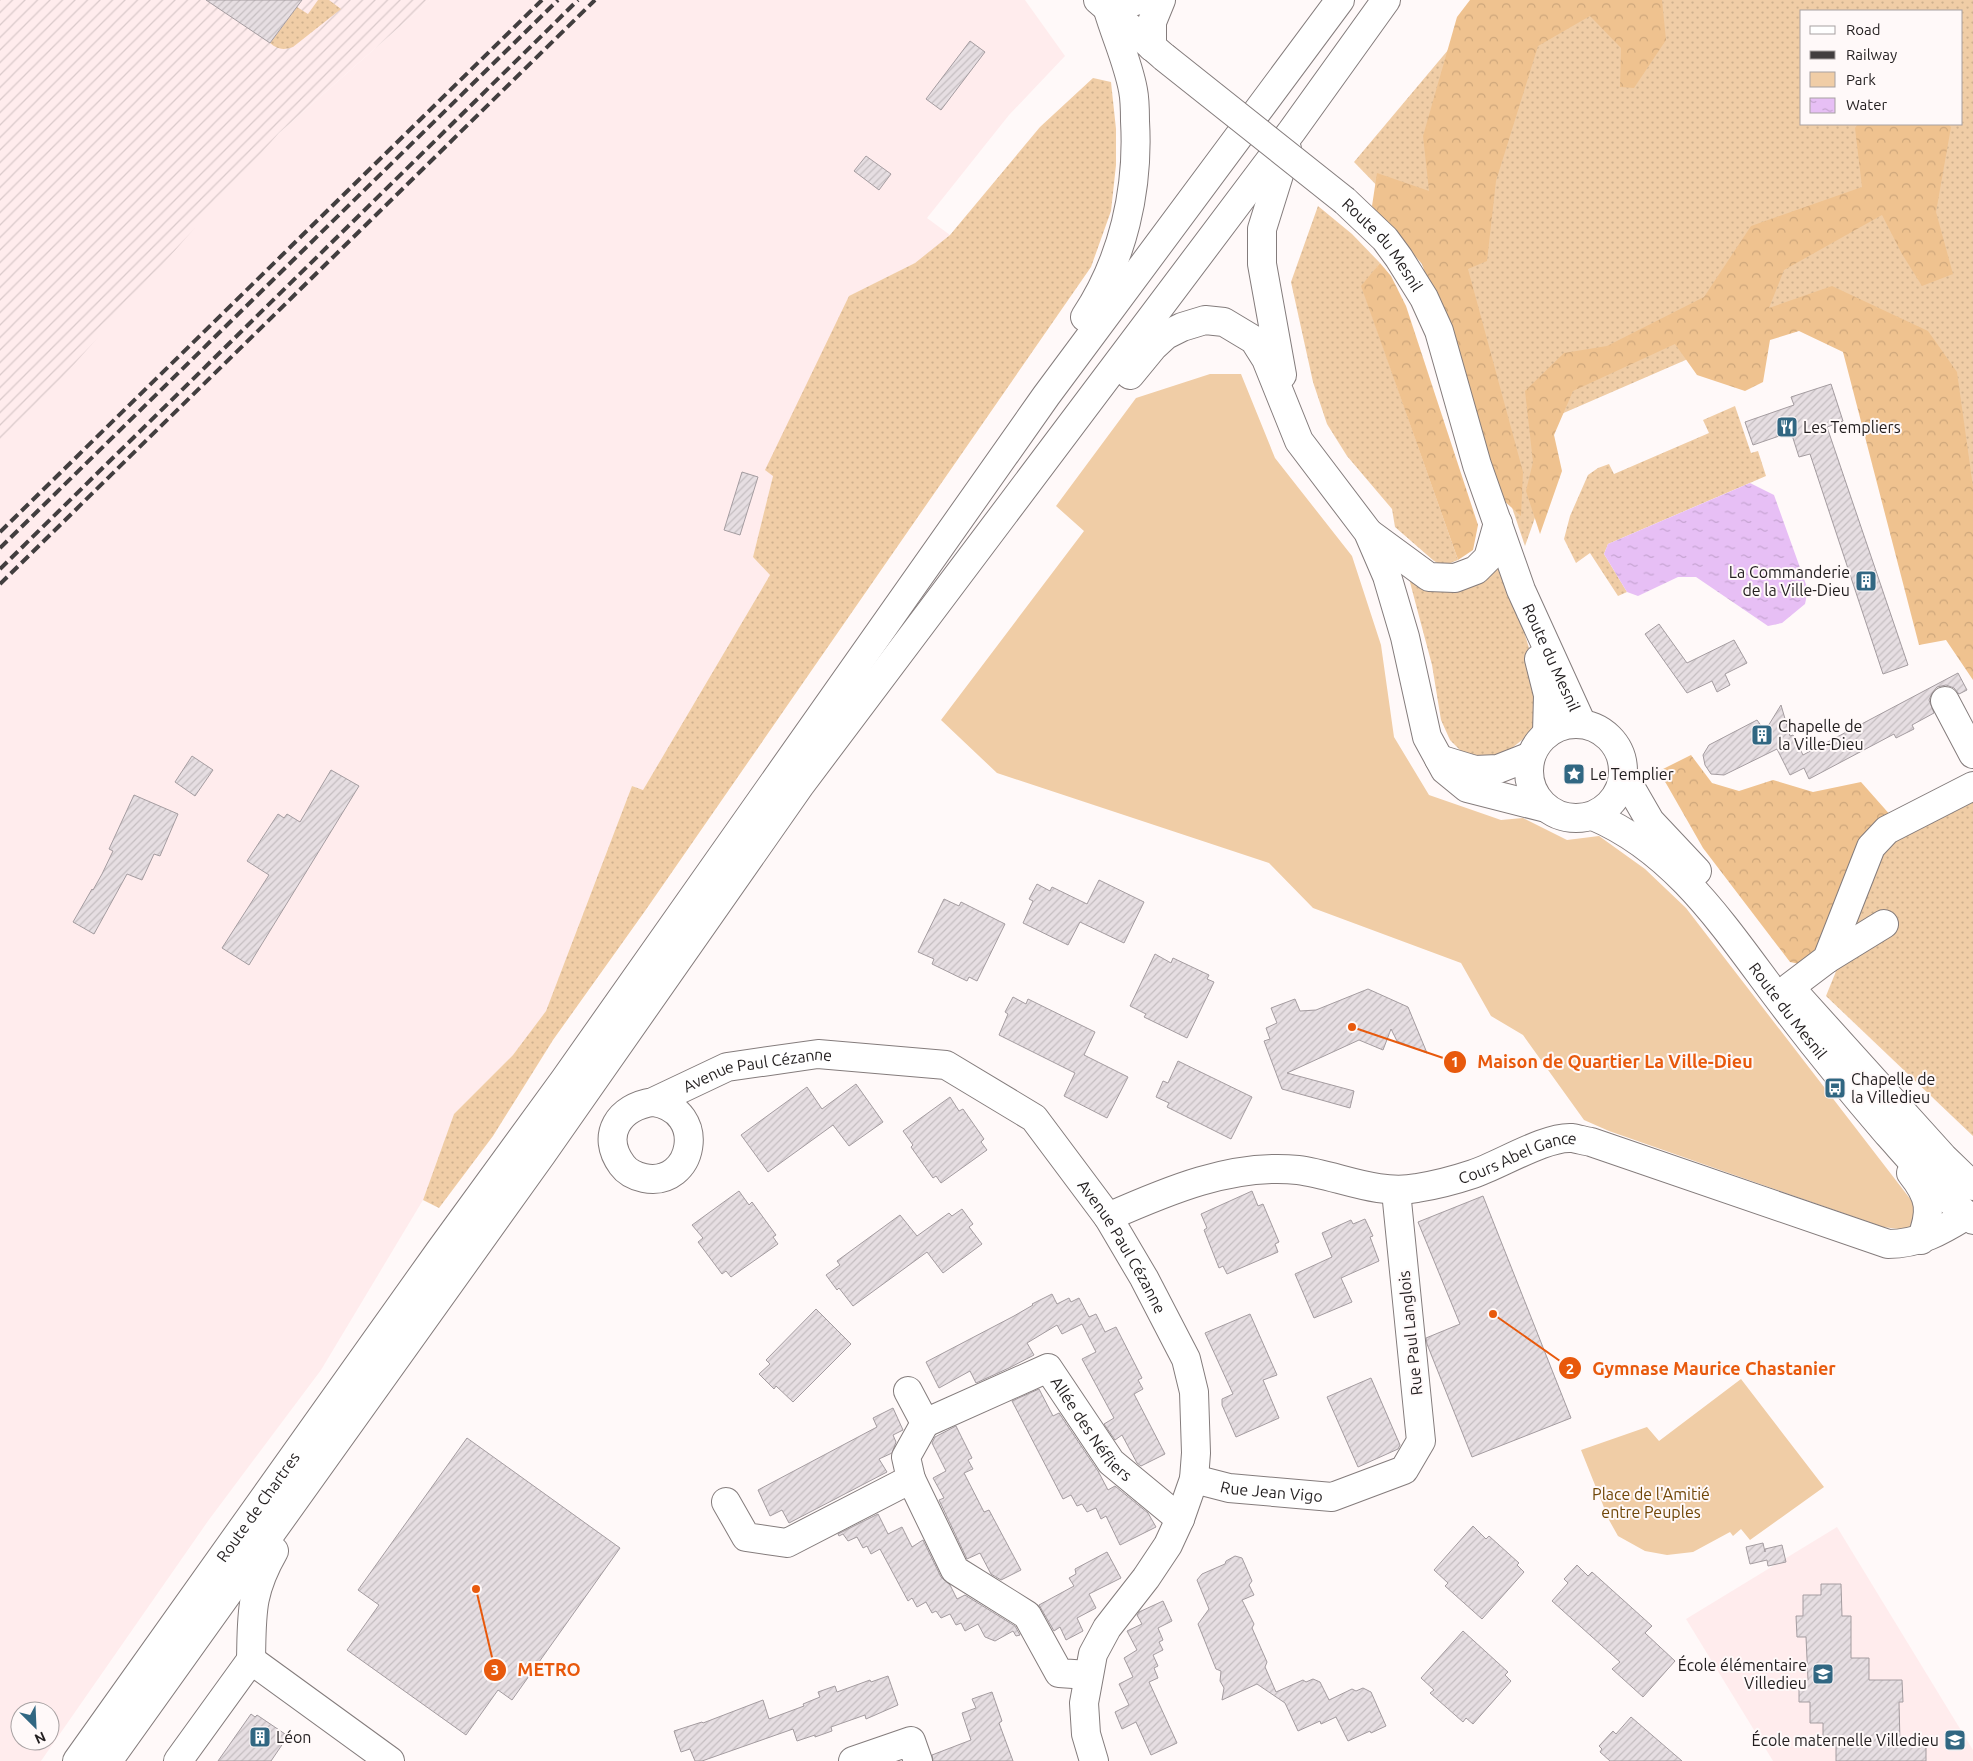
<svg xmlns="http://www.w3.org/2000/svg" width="1973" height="1761" viewBox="0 0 1973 1761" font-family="Ubuntu,sans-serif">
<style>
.built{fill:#ffeced;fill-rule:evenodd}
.industrial{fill:url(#industrial-furrows)}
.grass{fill:url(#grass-dots);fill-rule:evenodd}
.forest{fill:url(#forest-crowns)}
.green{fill:#f0cda6}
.water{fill:url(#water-ripples)}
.building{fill:url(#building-hatch);stroke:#a49ca0}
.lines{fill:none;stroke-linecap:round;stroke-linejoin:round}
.minor-casing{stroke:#847c7c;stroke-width:30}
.major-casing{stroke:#847c7c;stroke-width:30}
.minor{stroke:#fff;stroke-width:28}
.major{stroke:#fff;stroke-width:28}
.rail{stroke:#423e3f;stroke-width:4;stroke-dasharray:10 5;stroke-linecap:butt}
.minor-bridge-casing{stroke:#847c7c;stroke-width:30;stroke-linecap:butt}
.minor-bridge{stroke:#fff;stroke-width:28}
.labels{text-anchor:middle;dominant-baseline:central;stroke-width:4;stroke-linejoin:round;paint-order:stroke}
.street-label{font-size:16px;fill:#221e1f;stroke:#fff9f9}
.poi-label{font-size:16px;fill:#221e1f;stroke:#fff9f9;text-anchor:start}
.park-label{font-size:16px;fill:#704607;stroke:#fff9f9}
.leader{fill:none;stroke:#e8590c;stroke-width:2}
.callout-dot{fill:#e8590c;stroke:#fff9f9;stroke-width:2}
.mark-label{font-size:15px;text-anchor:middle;font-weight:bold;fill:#fff}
.callout-label{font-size:18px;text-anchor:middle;font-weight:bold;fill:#e8590c;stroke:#fff9f9;stroke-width:4;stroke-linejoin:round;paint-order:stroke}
</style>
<defs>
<pattern id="industrial-furrows" width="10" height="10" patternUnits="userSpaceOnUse" patternTransform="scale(1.25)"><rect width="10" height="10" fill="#ffeced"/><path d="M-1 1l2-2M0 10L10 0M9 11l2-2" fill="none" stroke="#dacacb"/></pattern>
<pattern id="grass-dots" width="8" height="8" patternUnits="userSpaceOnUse" patternTransform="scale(1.25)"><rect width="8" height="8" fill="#f0cda6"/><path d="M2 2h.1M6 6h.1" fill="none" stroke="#ceb08e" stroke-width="1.8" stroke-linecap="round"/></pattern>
<pattern id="forest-crowns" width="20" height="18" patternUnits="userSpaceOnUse" patternTransform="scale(1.25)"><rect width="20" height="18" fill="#efc28f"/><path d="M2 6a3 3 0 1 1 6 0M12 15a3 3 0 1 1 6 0" fill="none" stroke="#cda67b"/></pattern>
<pattern id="water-ripples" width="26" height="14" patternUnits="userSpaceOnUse" patternTransform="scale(1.25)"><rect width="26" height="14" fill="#e7bff5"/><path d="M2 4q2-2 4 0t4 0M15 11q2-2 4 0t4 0" fill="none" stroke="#c6a4d2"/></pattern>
<pattern id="building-hatch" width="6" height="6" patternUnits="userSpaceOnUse" patternTransform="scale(1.25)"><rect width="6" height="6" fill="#e6dee2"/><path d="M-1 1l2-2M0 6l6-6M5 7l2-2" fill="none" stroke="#c5bec1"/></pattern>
</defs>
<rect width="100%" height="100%" fill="#fff9f9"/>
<g class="built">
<path d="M430,0h595l40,56 -56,59 -82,103 23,17 -35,28 -66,33 -76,180 -20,81 17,18 -127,215 -11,-4 -86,225 -33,44 -59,59 -31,86 -102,170 -113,151 -167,240h-41v-1351l279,-277zM20,1711h30v30h-30z"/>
<path d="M1837,1527l136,223v11h-200l-87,-142z"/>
</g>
<path class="industrial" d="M0,0h430l-151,133 -279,315z"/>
<g class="grass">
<path d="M318,0h11l12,9 -48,38c-9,3 -15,3 -23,-4l27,-36 11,7z"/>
<path d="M1490,0h483v584l-147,-285 -290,126 18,39 -29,82 -107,-318 -64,-66zM1802,11h160v113h-160z"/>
<path d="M1093,78l18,4 5,47v36l-5,46 -20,56 -446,644 -92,129 -60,96 -54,72 -16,-8 31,-86 59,-59 33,-44 86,-225 11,4 127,-215 -17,-18 20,-81 -8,-6 84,-174 66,-33 35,-28 90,-108z"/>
<path d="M1318,206l34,28 28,29 -18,24 96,273 -15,6 -9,-5 -39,-34 -3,-18 -45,-53 -20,-32 -14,-42 -22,-100z"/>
<path d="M1735,406l16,47 7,-2 8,25 -158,68 -4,10 23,38 -9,4 -28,-43 -14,10 -12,-24 6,-23 18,-41 10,-7 11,-4 5,10 95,-41 -6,-13z"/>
<path d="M1501,555l43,143 -3,18 -14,20 -20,16 -21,8 -22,-6 -14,-14 -9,-20 -9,-55 -25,-94 12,11z"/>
<path d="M1973,797v339l-147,-140 64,-158z"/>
</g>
<g class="forest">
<path d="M1470,0h192l4,40 -32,48 -14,-1 1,-39 -31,-32 -52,30 -42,135 -9,80 -19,8 55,203 -2,44 -19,-17 -80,-235 -50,-58 5,-33 52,18 -6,-55 34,-119z"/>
<path d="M1858,124h90l3,3 -15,85 17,62 -31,12 -20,-32 -20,-39 -98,55 -15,38 63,-22 96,45 29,41 16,115v193l-27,-40 -27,5 -76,-293 -44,-21 -29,9 -7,42 -18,9 -48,-16 -22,-31 -102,47 -19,44 8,36 -22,63 -14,-43 7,-29 -8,-71 39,-38 43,-7 97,-49 47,-71 111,-39 -7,-59z"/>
<path d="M1380,263l11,13 15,30 72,219 -5,25 -15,10 -97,-274z"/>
<path d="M1691,755l21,28 27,8 34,-11 40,12 48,-10 31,35 -78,140 -9,8 -15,-3 -87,-114 -44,-77z"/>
</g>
<g class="green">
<path d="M1210,374h31l34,84 77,98 29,89 13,92 35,58 72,25 22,-2 44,22 32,-4 46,33 41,39 232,301 3,15 -15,6 -23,-3 -274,-96 -25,-11 -61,-85 -32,-19 -30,-53 -148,-55 -44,-45 -272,-90 -56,-53 143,-189 -28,-25 80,-108z"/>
<path d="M1741,1379l83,108 -74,53 -9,-11 -8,7 -3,-4 -37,20 -26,3 -22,-4 -27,-15 -9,-16 -28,-70 66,-23 12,14z"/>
</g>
<path class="water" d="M1750,483l24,12 34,95 -3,14 -23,19 -14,3 -72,-49h-18l-40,19 -11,-4 -23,-38 4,-10z"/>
<g class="building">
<path d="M206,0h96l-32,43z"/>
<path d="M970,41l15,11 -44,58 -15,-11z"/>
<path d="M866,156l25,18 -12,16 -25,-19z"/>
<path d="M1831,384l12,37 -16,6 81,238 -25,9 -73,-220 -11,3 -8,-25 -38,13 -8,-23 49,-17 -3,-8z"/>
<path d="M742,472l16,5 -18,58 -16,-5z"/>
<path d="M1659,624l28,39 47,-23 13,23 -22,11 5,11 -13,7 -5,-11 -25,12 -42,-59z"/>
<path d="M1958,673l9,17 -8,4 -5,-6 -8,-3 -9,2 -5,6 -3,7 5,13 -22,12 2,4 -18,9 -2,-4 -85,45 -5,-11 -14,7 -13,-26 -53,26 -13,-1 -6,-9 -2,-10 6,-10 48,-25 8,11 16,-26 9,31 3,-1 10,20z"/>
<path d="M192,756l21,14 -18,26 -20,-14z"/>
<path d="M331,770l28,16 -110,179 -27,-17 47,-73 -22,-14 31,-47 6,4 3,-4 13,8z"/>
<path d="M134,795l44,19 -18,42 -6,-2 -12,26 -15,-6 -33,60 -21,-12 19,-33 1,1 9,-16 11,-23 -4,-2z"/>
<path d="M1099,880l45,22 -20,41 -44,-21 -12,23 -45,-22 10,-22 -4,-2 8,-15 13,7 2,-4 35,17z"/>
<path d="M944,899l15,7 2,-4 44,22 -28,57 -8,-4 -2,4 -35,-17 2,-5 -16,-7z"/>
<path d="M1155,954l16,9 2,-5 36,17 -2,4 7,3 -27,56 -43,-21 2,-3 -16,-8z"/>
<path d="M1368,989l40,18 19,46 -30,-12 -6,-12 -8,21 -24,-10 -72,33 67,18 -4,17 -68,-19 -18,-48 6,-2 -4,-11 11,-5 -6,-15 24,-9 5,12 16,-1z"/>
<path d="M1013,997l13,7 2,-5 67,33 -11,23 44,22 -21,41 -43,-22 11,-23 -76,-38 9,-21 -3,-2z"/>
<path d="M1178,1061l74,36 -21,42 -64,-32 2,-4 -13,-6 7,-16 5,2z"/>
<path d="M856,1084l27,38 -34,24 -16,-21 -65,47 -27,-37 66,-48 15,22z"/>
<path d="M950,1097l9,14 4,-2 21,30 -3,3 6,8 -46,33 -5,-7 -3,2 -22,-31 2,-2 -10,-14z"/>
<path d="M739,1191l10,14 3,-3 24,33 -3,2 5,7 -47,33 -5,-6 -4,3 -24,-32 5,-4 -11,-13z"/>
<path d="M1252,1191l6,15 5,-2 16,38 -4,2 3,8 -51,22 -4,-8 -4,2 -15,-38 3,-2 -6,-14z"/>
<path d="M1483,1196l88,222 -99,39 -45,-113 -1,-6 34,-14 -42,-102z"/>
<path d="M962,1209l11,15 -4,3 13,17 -39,29 -16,-21 -74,54 -14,-18 -2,2 -11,-15 14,-10 -3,-4 63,-46 17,21 32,-23 3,3z"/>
<path d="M1365,1219l8,17 -3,1 9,24 -38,17 11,24 -38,16 -19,-44 37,-17 -10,-24 29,-13 2,4z"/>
<path d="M1052,1294l5,10 12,-6 2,4 8,-4 10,19 7,-3 9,18 11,-5 26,51 -4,2 5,9 -9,5 31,60 -24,12 -4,-3 -15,-28 -7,5 -11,-16 10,-6 -32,-59 14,-7 -14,-28 -20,10 -5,-9 -30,18 7,12 -25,13 -33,15 -6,-12 -31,17 -13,-26 88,-46 19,-11 -1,-1z"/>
<path d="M816,1309l35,35 -58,58 -17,-16 -2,3 -15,-15 11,-10 -4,-4z"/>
<path d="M1250,1314l27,61 -14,5 16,38 -43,19 -14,-32v-6l11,-5 -28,-61z"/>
<path d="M1371,1378l29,67 -2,4 -40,18 -31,-70z"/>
<path d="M1039,1389l14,27 6,-3 39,58 10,19 7,-4 33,27 8,14 -36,18 -14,-29 -5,3 -5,-11 -9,4 -5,-8 -5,2 -6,-11 -8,4 -51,-98z"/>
<path d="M893,1408l10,22 -10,5 3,7 -4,11 -13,6 8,13 -98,51 -7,-13 -12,6 -12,-26 119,-63 -4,-9z"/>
<path d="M956,1426l16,32 -4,2 5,9 -9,4 20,39 5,-2 32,60 -20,10 -10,-6 -11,-21 -13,6 -28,-59 5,-2 -11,-20 13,-7 -14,-28 3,-6z"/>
<path d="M467,1438l153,110 -108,152 -14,-10 -32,45 -119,-85 32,-45 -21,-15z"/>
<path d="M878,1514l10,20 14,-7 10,20 11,-7 18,37 9,8 7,14 8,-4 50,31 5,9 -4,1 -3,-5 -18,10 -10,-4 -7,-13 -13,7 -4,-8 -5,2 -6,-11 -9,4 -5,-7 -4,2 -6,-11 -9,5 -5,-9 -4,3 -28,-52 -9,5 -4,-8 -4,2 -6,-11 -9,4 -5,-7 -4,2 -1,-2z"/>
<path d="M1473,1526l13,13 3,-3 30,27 -2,2 7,7 -42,47 -37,-33 3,-3 -14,-13z"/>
<path d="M1763,1543l2,9v-3l17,-4 4,17 -18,4 -1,-6 -17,4 -4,-17z"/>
<path d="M1107,1552l14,26 -32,16 7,14 -19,10 6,13 -17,9 -6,-13 -6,4 -15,-26 35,-19 -5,-8 7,-4 -1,-5z"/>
<path d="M1235,1556l7,2 10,23 -3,4 5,10 -12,5 12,24 -2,4 15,34 -2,5 11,25 27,-12 3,2 7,-3 7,3 9,18 23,-11 4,2 7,-3 8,4 15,34 -15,7 -1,-2 -22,10 -12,-24 -15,7 -1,-3 -22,10 -13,-28 -28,-19 -35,16 2,-12 -4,-7 1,-10 -5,-2 -18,-45 11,-15 -12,-29 5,-6 23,-10 1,-3z"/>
<path d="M1577,1565l11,11 4,-4 60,54 -7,7 30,28 -32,36 -31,-28 8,-7 -68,-61 16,-18 -4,-4z"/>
<path d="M1821,1584h20l1,32h9v42h18v22h33l1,22h-4l1,41h26v18h-90v-17h-13v-21h-13v-21h-11v-21l9,-1 -2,-43h-9l-1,-21h7v-21h18z"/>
<path d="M1163,1601l9,20 -14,7 5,12 -4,2 4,8 -10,5 5,11 -4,2 4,10 -9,4 28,61 -26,12 -15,-33 -14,7 -7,-17 14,-7 -10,-21 14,-7 -9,-19 13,-8 -10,-19 15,-7 -5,-9 2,-3z"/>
<path d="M1463,1631l45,41 -3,3 6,6 -38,43 -7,-6 -3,4 -33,-29 4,-3 -13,-12z"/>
<path d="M888,1676l10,29 -32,14 -1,-4 -34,12 1,4 -17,6v-2l-18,6 -4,-12 -91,32h-7l-5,-12 -9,3 -7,-21 28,-9 1,1 60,-23 6,19 35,-13 -1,-2 17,-7 -2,-5 17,-6 2,6 33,-12 1,2z"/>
<path d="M992,1692l10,29 -3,2 14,38h-80l-1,-6 39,-15 -9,-27 14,-5 -4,-9z"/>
<path d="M251,1714l4,3 2,-2 31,21 -17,25h-53z"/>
<path d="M1631,1717l51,44h-72l-10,-9 2,-3 -3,-3 14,-15 3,3z"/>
</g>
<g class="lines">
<g class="minor-casing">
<g id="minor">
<path d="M1098,0l66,57"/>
<path id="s1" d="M1345,201l40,38 14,19 25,40 15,33 38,134 44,125 61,134"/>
<path d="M1539,659l9,36 -1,38"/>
<path d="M1945,701l28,53"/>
<circle cx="1576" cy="771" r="47"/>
<path d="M1624,776l26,45 47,50"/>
<path id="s2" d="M1593,816c85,36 134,115 188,186 34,45 70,89 107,132 27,30 53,61 85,86"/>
<path d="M1827,959l57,-35"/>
<path d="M1790,987l37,-28 44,-112 16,-17 86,-44"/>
<path d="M1794,992l149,165 30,29"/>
<path id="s3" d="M653,1102c56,8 41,86 -9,76 -9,-2 -17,-6 -22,-13 -22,-30 -3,-58 31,-63l74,-35 91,-13 128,11 88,53 74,99 36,61 42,81 8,33 2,61 -2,26 -14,40 -12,26 -22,33 -39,50 -14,26 -9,49 2,31 8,27"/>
<path d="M1911,1173c20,25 21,38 10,67"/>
<path id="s4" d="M1108,1217c59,-26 124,-54 190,-47 39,5 80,26 119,18 19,-3 38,-8 56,-14 27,-9 73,-38 99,-36 6,1 13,3 19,4l297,102c31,0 53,-13 79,-29"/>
<path id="s5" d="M908,1391l17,32 123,-55 63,94 69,57"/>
<path d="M911,1479l-5,-22 19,-34"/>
<path id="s6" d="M1194,1479l35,9 103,9 72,-27 17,-29 -25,-250"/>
<path d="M726,1502l20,35 41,6 124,-64 44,91 72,45 32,58 29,2"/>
<path d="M178,1761l73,-101 139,101"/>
<path d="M853,1761l58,-20 7,20"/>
</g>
</g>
<g class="major-casing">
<g id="major">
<path d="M1114,0l18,2 7,-2"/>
<path d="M1152,47v-25l9,-22"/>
<path d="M1085,317c38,-57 54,-128 50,-196 0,-10 0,-21 -2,-31 -5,-27 -17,-53 -25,-80"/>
<path d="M1130,375l23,-28 13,-12 16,-8 23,-7 19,2 30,18 12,19 33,82 69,91 19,44 18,61 22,100 18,33 22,18 79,20"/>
<path d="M1282,375l-20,-111v-35l25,-80"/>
<path d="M1369,533l60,44 26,1 21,-8 12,-12 10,-35"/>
<path d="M1439,759l36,11 23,-1 33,-13"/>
<path d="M251,1660c1,-46 -1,-67 23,-109"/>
<path id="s7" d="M77,1761l362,-509 126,-173 481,-683 294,-396"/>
<path d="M108,1761l434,-607 259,-370 491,-653 94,-131"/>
</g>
</g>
<use href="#minor" class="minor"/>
<use href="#major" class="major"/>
<g class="rail">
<path d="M0,532l542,-532"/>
<path d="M0,548l558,-548"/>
<path d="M0,569l578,-569"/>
<path d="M0,584l595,-584"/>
</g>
<g class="minor-bridge-casing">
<path id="minor-bridge" d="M1164,57l181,144"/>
</g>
<use href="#minor-bridge" class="minor-bridge"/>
</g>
<defs>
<g id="restaurant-square" transform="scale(1.125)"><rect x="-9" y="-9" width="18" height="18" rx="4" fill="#316782" stroke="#fff9f9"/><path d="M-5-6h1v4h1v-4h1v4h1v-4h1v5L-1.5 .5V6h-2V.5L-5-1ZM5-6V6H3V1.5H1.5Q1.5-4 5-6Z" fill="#fff"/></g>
<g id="building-square" transform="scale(1.125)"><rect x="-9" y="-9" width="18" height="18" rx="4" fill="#316782" stroke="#fff9f9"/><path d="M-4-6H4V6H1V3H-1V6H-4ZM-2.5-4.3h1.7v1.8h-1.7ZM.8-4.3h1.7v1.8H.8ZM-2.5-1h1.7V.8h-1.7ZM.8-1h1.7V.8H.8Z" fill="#fff"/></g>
<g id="sight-square" transform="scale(1.125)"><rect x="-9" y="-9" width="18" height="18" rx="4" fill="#316782" stroke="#fff9f9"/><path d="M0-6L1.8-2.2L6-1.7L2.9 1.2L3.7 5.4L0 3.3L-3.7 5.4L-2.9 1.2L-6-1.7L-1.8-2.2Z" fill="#fff"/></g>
<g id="bus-square" transform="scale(1.125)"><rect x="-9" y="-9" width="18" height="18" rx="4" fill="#316782" stroke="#fff9f9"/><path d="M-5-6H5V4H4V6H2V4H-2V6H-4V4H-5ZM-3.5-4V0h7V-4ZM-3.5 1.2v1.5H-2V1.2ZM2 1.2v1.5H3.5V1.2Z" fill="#fff"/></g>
<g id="school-square" transform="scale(1.125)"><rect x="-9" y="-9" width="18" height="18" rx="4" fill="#316782" stroke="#fff9f9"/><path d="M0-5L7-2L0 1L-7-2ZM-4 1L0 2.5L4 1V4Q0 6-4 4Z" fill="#fff"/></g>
</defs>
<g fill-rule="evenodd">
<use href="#restaurant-square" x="1787" y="427"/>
<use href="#building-square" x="1866" y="581"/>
<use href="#building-square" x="1762" y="735"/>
<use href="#sight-square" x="1574" y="774"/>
<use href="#bus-square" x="1835" y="1088"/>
<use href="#school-square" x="1823" y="1674"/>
<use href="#building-square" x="260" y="1737"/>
<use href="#school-square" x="1955" y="1740"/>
</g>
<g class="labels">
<g class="street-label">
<text stroke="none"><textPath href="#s1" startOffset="58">Route du Mesnil</textPath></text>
<text stroke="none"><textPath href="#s1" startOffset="508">Route du Mesnil</textPath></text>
<text stroke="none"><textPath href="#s2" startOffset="279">Route du Mesnil</textPath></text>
<text stroke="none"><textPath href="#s3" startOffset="350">Avenue Paul Cézanne</textPath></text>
<text stroke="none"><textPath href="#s4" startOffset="425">Cours Abel Gance</textPath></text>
<text stroke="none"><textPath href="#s3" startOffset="800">Avenue Paul Cézanne</textPath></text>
<text transform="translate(1410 1333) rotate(-96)">Rue Paul Langlois</text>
<text stroke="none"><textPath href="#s5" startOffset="246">Allée des Néfliers</textPath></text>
<text stroke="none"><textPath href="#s6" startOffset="79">Rue Jean Vigo</textPath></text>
<text stroke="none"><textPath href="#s7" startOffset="312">Route de Chartres</textPath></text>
</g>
<g class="poi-label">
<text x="1803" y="427">Les Templiers</text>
<text x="1850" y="572" text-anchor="end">La Commanderie<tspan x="1850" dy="18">de la Ville-Dieu</tspan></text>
<text x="1778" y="726">Chapelle de<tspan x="1778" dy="18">la Ville-Dieu</tspan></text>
<text x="1590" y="774">Le Templier</text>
<text x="1851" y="1079">Chapelle de<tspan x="1851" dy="18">la Villedieu</tspan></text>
<text x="1807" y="1665" text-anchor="end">École élémentaire<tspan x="1807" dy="18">Villedieu</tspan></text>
<text x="276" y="1737">Léon</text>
<text x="1939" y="1740" text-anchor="end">École maternelle Villedieu</text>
</g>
<g class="park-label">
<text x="1651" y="1494">Place de l'Amitié<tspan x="1651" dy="18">entre Peuples</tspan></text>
</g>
</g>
<path class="leader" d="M1352 1027L1455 1062M1493 1314L1570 1368M476 1589L495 1670"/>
<g class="callout-dot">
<circle cx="1352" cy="1027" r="5"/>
<circle cx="1493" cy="1314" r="5"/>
<circle cx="476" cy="1589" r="5"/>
<circle cx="1455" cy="1062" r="12"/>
<circle cx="1570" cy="1368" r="12"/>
<circle cx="495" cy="1670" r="12"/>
</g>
<g class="mark-label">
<text x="1455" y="1067">1</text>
<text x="1570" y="1374">2</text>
<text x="495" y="1675">3</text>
</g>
<g class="callout-label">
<text x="1615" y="1068">Maison de Quartier La Ville-Dieu</text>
<text x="1714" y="1375">Gymnase Maurice Chastanier</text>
<text x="549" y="1676">METRO</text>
</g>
<rect x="1800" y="10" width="162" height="115" fill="#fff9f9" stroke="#a7a1a2"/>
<rect x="1810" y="26" width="25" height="8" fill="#ffffff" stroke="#a7a1a2"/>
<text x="1846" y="35" font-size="15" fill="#221e1f">Road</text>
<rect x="1810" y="51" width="25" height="8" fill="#423e3f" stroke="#a7a1a2"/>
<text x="1846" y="60" font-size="15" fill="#221e1f">Railway</text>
<rect x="1810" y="72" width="25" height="15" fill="#f0cda6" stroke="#a7a1a2"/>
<text x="1846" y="85" font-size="15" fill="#221e1f">Park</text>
<rect x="1810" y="98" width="25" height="15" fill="url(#water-ripples)" stroke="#a7a1a2"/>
<text x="1846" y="110" font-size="15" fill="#221e1f">Water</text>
<g transform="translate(35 1726) rotate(156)"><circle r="24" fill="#fff9f9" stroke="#a7a1a2"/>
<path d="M0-4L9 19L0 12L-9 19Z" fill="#316782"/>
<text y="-8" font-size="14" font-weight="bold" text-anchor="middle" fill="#221e1f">N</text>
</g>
</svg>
